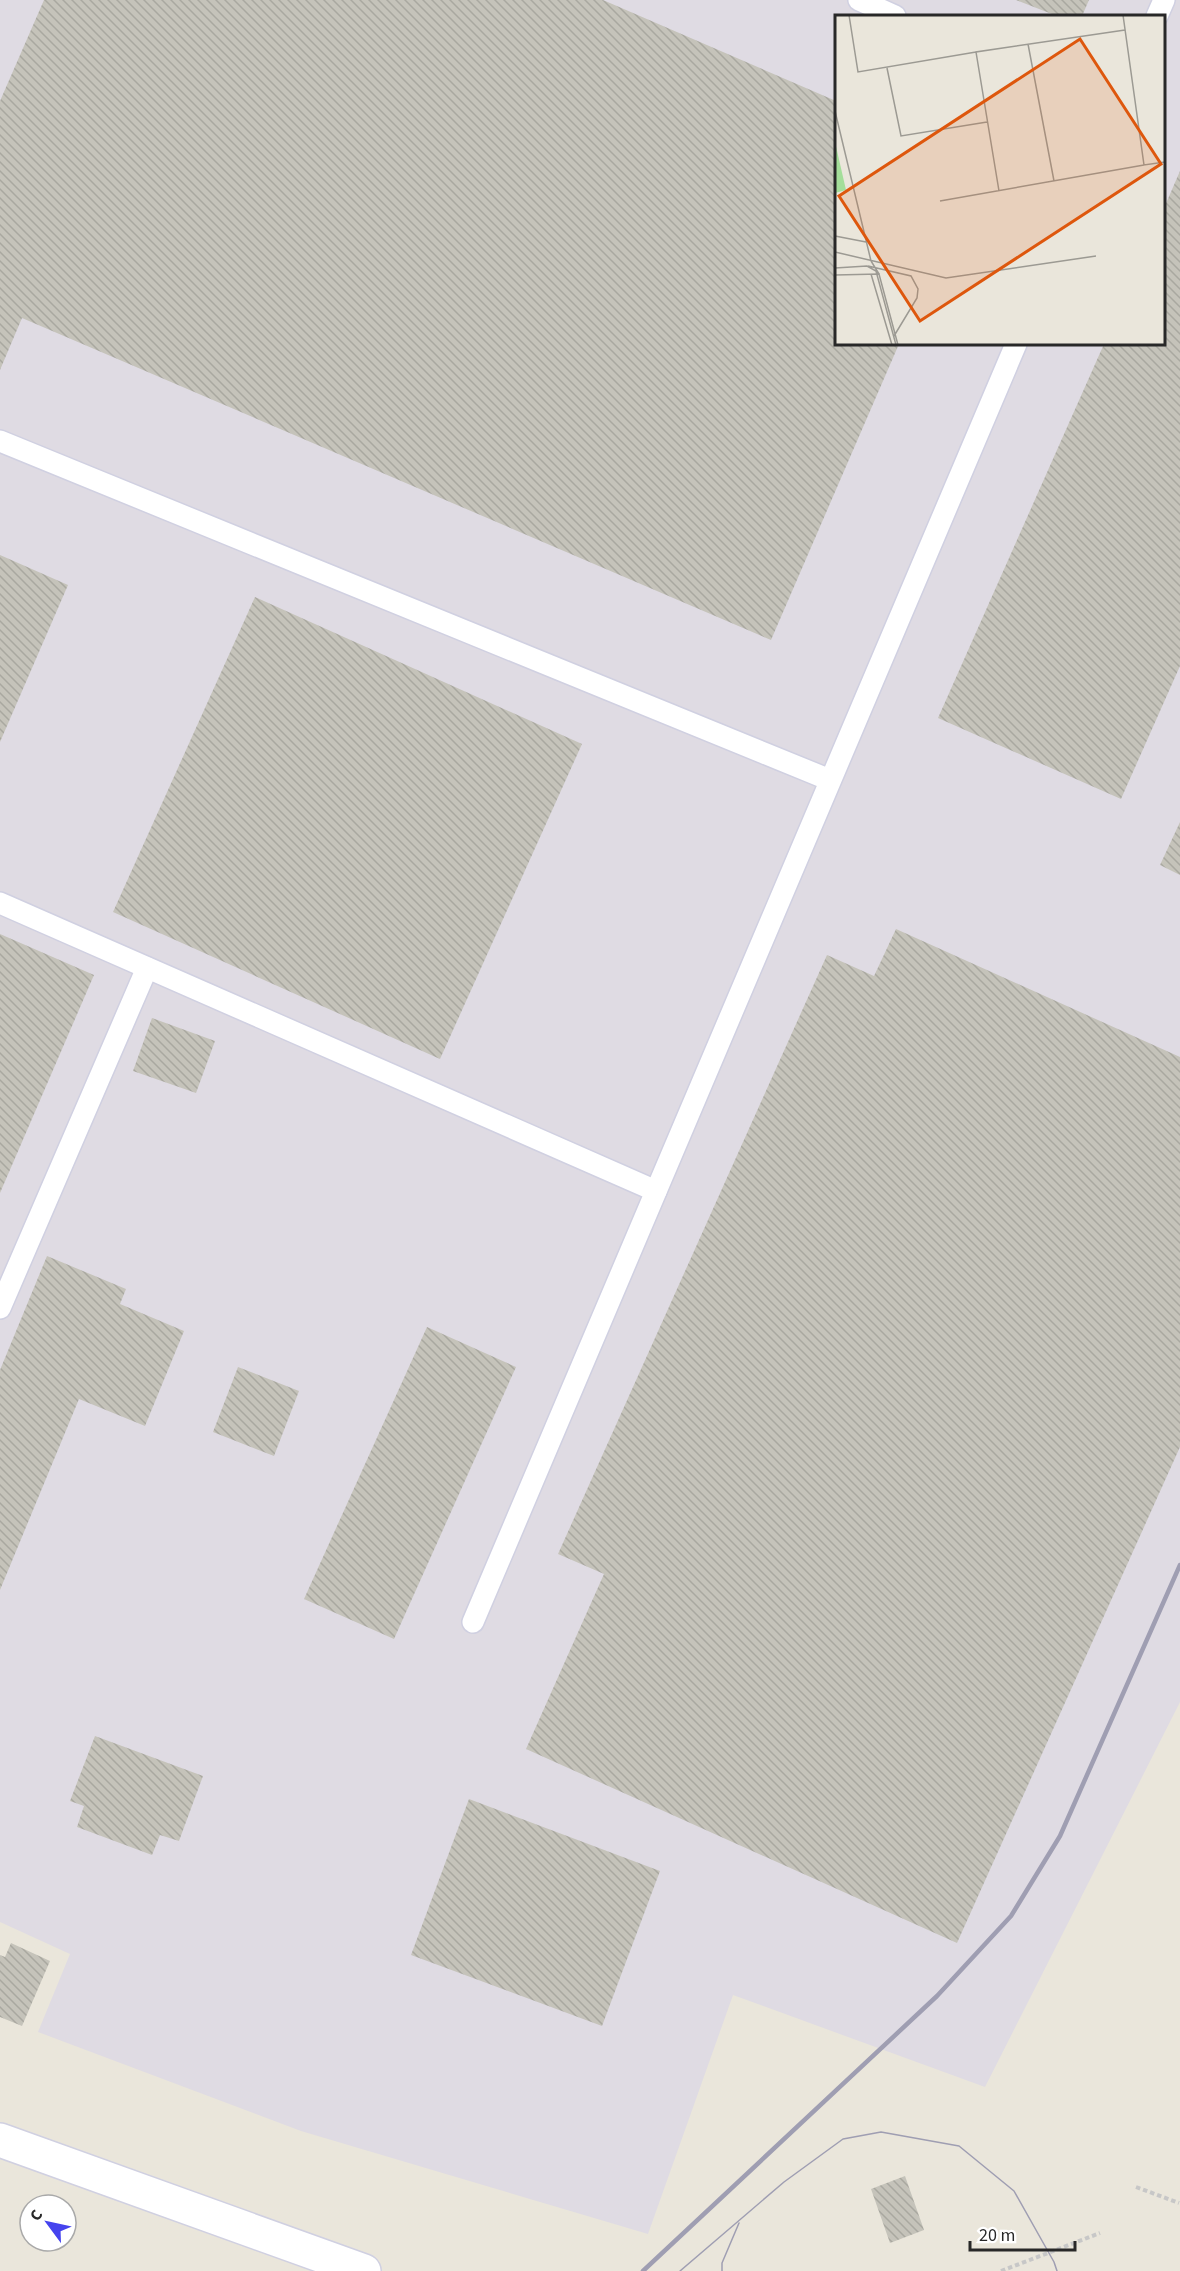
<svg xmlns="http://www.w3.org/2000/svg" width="1180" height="2271" viewBox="0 0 1180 2271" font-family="'Source Sans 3',sans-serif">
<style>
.industrial{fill:#dfdbe3;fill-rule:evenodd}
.building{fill:url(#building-back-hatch)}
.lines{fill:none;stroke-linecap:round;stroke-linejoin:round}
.lane-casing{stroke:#d0d0e1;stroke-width:24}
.street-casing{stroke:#d0d0e1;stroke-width:36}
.path{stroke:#c7c7c7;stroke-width:4;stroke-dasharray:4.5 3;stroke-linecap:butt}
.lane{stroke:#fff;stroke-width:21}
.street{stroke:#fff;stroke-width:33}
.tram{stroke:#9f9eb2;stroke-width:1.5}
.rail{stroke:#9f9eb2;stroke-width:4.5}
.inset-road{fill:none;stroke:#9c9a93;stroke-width:1.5}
.view{fill:#de570d;fill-opacity:0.15;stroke:#de570d;stroke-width:3}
.inset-edge{fill:none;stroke:#282828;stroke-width:3}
</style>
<defs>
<pattern id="building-back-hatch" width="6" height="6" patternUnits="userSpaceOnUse" patternTransform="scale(1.5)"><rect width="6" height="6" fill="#c5c3ba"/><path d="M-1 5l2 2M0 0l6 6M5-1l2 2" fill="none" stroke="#a9a8a0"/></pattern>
</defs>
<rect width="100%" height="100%" fill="#eae6db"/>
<path class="industrial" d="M0,0h1180v1702l-195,385 -252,-92 -85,239 -347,-103 -263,-99 32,-78 -70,-32zM836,16h328v328h-328z"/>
<g class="building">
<path d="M44,0h559l233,101v243h63l-128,296 -749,-322 -22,52v-269z"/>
<path d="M1016,0h73l-7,16h-25z"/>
<path d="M1180,171v495l-59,133 -183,-81 166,-374h60v-136z"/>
<path d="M0,555l68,30 -68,157z"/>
<path d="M255,597l327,147 -142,315 -327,-147z"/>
<path d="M1180,822v53l-20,-10z"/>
<path d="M896,929l284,128v390l-223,496 -431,-194 78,-175 -46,-20 269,-599 47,21z"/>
<path d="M0,934l94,41 -94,218z"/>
<path d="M152,1018l63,23 -19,52 -63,-22z"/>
<path d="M47,1256l79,33 -6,15 64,27 -39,95 -66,-27 -79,191v-220z"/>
<path d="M427,1327l89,40 -122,272 -90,-40z"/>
<path d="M238,1367l61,24 -25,65 -61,-24z"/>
<path d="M95,1736l108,40 -24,65 -19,-6 -8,20 -75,-28 7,-21 -14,-5z"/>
<path d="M469,1799l191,72 -58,155 -191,-71z"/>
<path d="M11,1943l39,18 -28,65 -22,-9v-62l5,2z"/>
<path d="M905,2176l19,54 -34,13 -19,-54z"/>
</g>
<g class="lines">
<g class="lane-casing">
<g id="lane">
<path d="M859,0l36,16"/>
<path d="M1157,16l7,-16"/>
<path d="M0,441l830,339"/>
<path d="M0,903l656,288"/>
<path d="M0,1308l147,-340"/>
<path d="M473,1622l543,-1278"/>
</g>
</g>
<g class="street-casing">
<path id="street" d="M0,2140l364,131"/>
</g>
<g class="path">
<path d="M1136,2187l43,16"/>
<path d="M1001,2271l99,-38"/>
</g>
<use href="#lane" class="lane"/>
<use href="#street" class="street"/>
<g class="tram">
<path d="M680,2271l104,-89 59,-43 38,-7 78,14 55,45 40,71 3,9"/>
<path d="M722,2271v-8l17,-40"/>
</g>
<path class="rail" d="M643,2271l294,-275 74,-80 49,-80 120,-271"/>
</g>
<g transform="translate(835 15)">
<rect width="330" height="330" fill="#eae6db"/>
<path d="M0,127l11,48 -11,3z" fill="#a4de9a"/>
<path class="inset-road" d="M14,0l9,57 118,-20M288,0l21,150 21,-3M193,29l26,137M52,53l14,68 86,-14M0,96l36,150 8,13M164,176l-23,-139 149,-22M105,186l204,-36M0,221l31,6M0,237l111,26 150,-22M33,251l43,10 7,13 -1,9 -23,38M0,253l32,-2 9,5 20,74M36,259l21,71M0,260l44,-1 19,71"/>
<path class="view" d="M245,24l81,125 -241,157 -81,-125z"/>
<rect width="330" height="330" class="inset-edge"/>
</g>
<g transform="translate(48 2223) rotate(303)"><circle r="28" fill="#ffffff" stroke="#a9a9a9" stroke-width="1.5"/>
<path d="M0-4.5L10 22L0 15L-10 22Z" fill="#4543ee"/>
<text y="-9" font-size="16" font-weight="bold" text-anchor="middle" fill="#282828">С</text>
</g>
<path d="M970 2241v9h105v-9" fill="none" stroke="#282828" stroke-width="3"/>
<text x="979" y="2241" font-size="18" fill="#282828" stroke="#ffffff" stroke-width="4.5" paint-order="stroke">20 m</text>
</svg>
